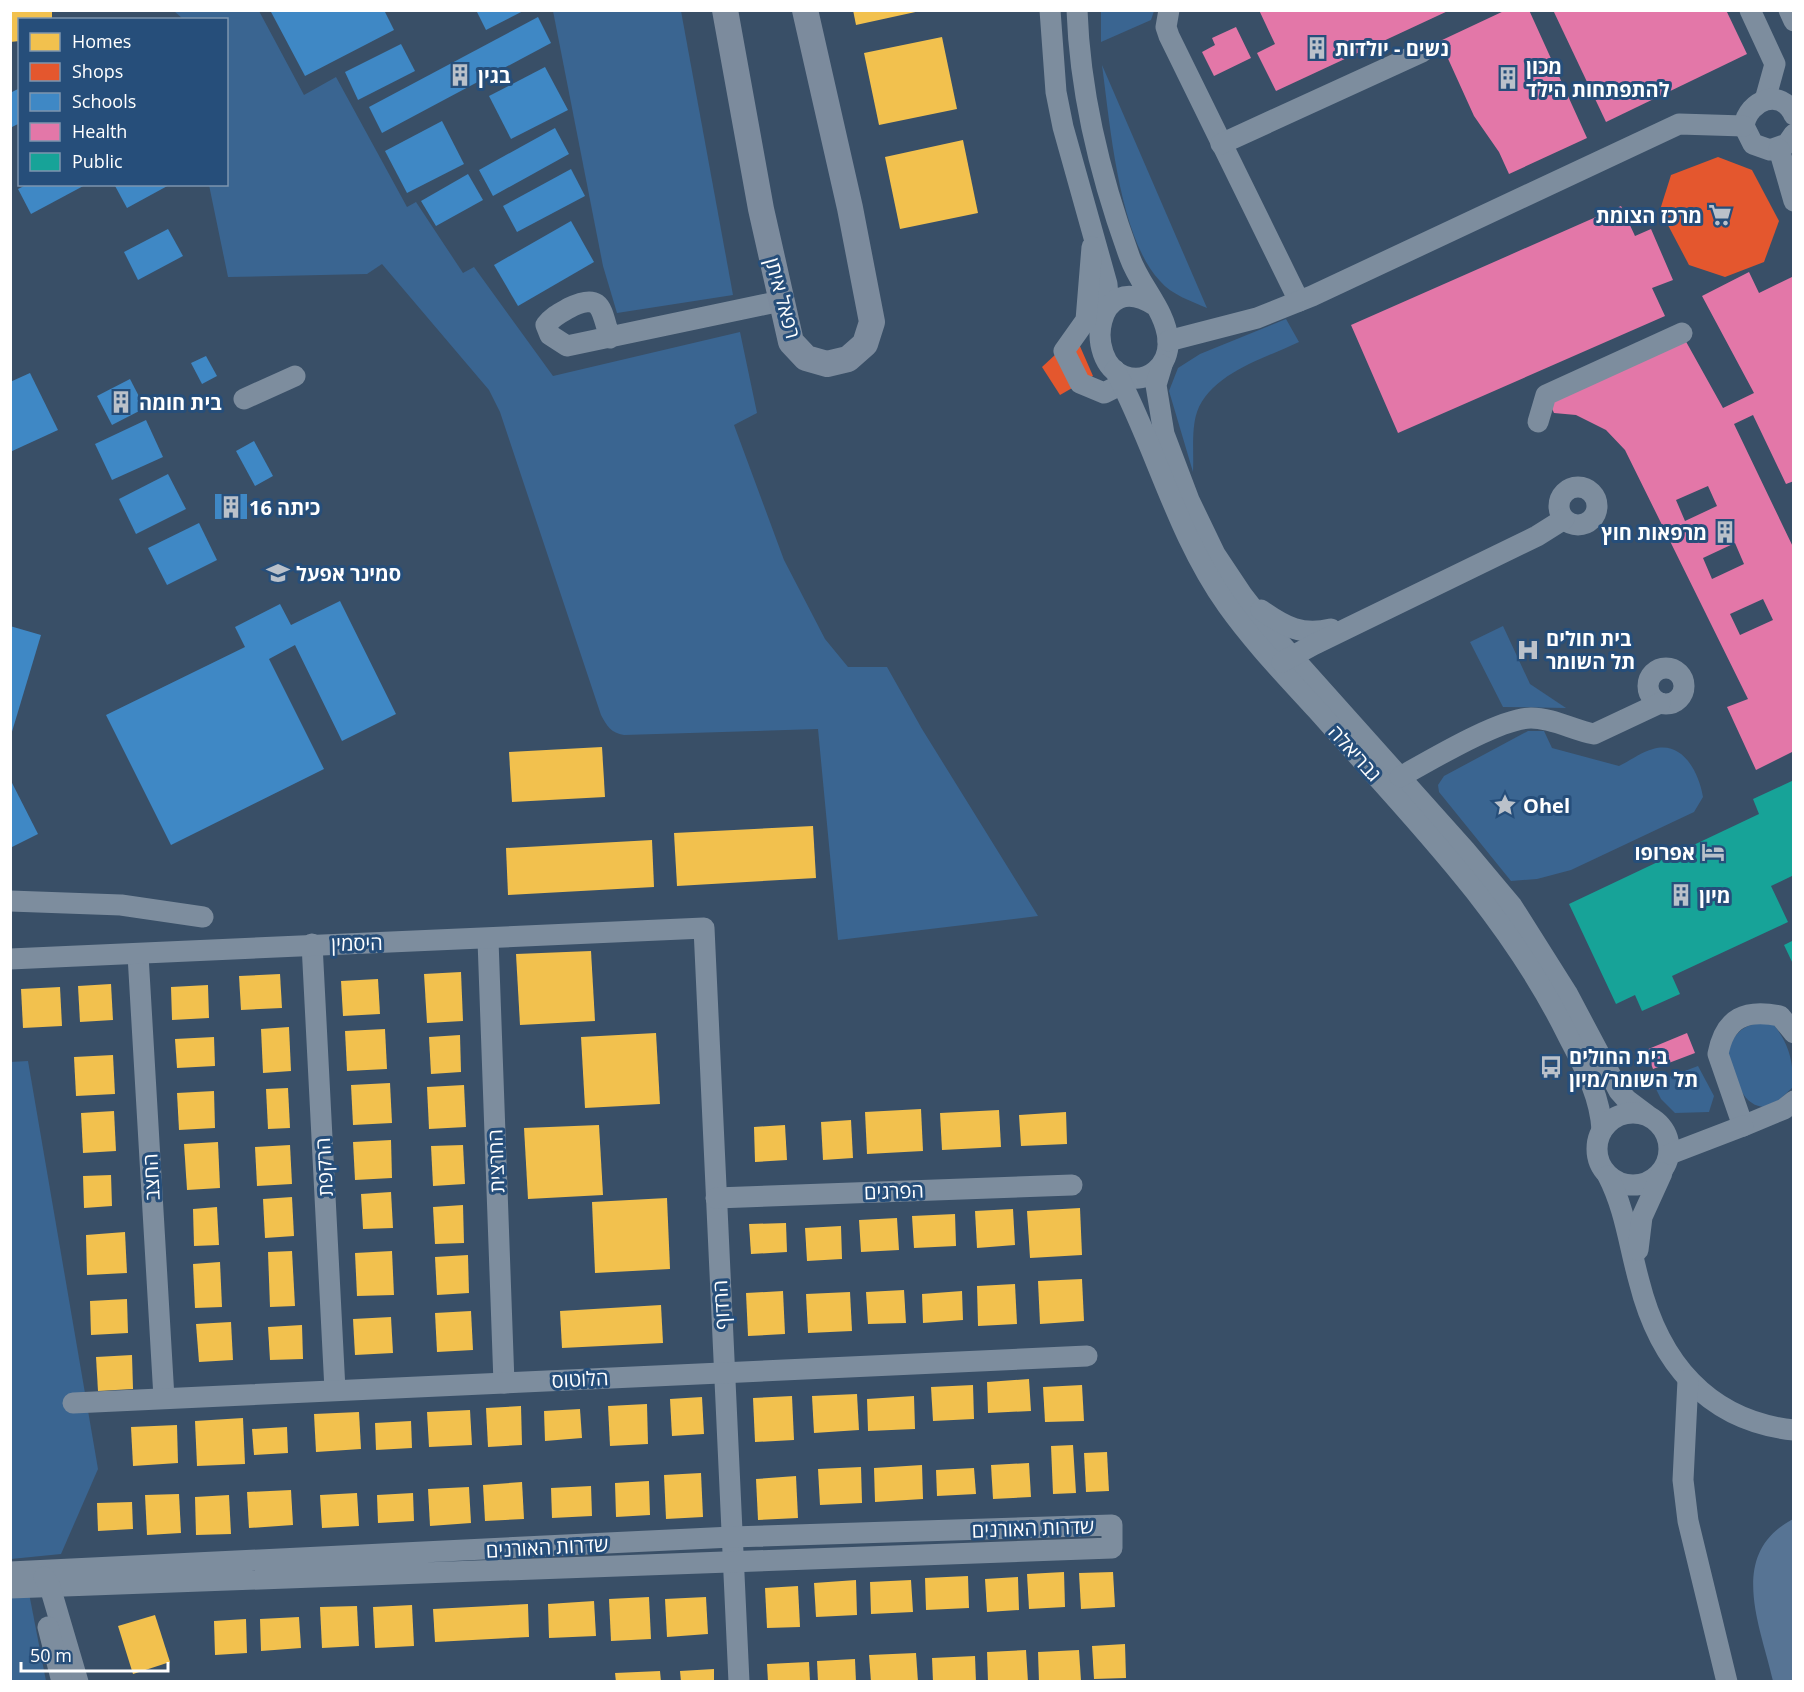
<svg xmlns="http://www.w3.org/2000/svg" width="1804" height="1692" viewBox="0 0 1804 1692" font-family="'Open Sans',Heebo,sans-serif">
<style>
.green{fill:#3a6591}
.water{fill:#577494}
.homes{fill:#f2c14e}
.shops{fill:#e4572e}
.schools{fill:#3f88c5}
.health{fill:#e377a8;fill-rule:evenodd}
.public{fill:#17a398}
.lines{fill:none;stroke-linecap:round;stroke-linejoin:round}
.minor{stroke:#7d8d9e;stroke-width:21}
.major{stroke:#7c8b9d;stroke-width:26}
.labels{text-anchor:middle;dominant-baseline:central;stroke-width:6;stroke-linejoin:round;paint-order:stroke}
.poi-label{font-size:20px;font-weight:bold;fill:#fff;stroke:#264e7a;text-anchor:start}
.street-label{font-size:20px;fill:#fff;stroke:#264e7a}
</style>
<rect width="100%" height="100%" fill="#394f67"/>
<g class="green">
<path d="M174,11h85l45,84 32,-18 71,130 9,-5 47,71 11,-6 79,109 187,-44 17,81 -23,12 50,135 41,79 23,28h39l35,62 116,187 -200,24 -20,-211 -194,6c-13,-2 -17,-9 -23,-20l-101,-303 -11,-22 -107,-126 -15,10 -139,3 -19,-92 17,-1v-164l-43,-1z"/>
<path d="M553,11h128l52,284 -116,18 -14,-47z"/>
<path d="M1101,11v-1l53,1 -3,9 -50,22z"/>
<path d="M1102,65l105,243c-16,-7 -35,-13 -47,-27 -41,-43 -50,-157 -58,-216z"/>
<path d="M1286,319l13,23c-33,16 -88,31 -102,70 -6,18 -3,42 -4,60l-24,-81 9,-23 22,-14z"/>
<path d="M1503,626l27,58 36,24 -63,-1 -33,-65z"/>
<path d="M1528,731h16l8,17 67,18c11,-5 22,-14 34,-17 30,-9 46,24 50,48l-9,15 -123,58 -34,9 -26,2 -72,-89 -1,-7 6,-9z"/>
<path d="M1761,1023l13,2c16,21 19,36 19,62l-14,13 -16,7c-24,-3 -28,-34 -35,-53 4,-19 14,-29 33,-31z"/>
<path d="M28,1061l70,408 -37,85 -50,5 -1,-497z"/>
<path d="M1698,1066l16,30 -5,16 -34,1 -14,-14 -8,-16z"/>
<path d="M11,1588h17l18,93 -35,1z"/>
</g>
<path class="water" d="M1793,1519v162h-20c-13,-57 -46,-127 20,-162z"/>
<g class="homes">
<path d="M10,10h42v10h-32v21l-10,1z"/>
<path d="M853,10h67v1l-64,14z"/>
<path d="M942,37l15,72 -78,16 -15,-72z"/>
<path d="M963,140l15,73 -78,16 -15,-72z"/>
<path d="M602,747l3,50 -93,5 -3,-50z"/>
<path d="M813,826l3,52 -139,8 -3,-53z"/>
<path d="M652,840l2,47 -146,8 -2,-47z"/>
<path d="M591,951l4,70 -75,4 -4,-71z"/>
<path d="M461,972l2,49 -36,2 -3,-49z"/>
<path d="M280,974l2,34 -41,2 -2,-34z"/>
<path d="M378,979l2,35 -37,2 -2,-35z"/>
<path d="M111,984l2,36 -33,2 -2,-36z"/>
<path d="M208,985l1,33 -37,2 -1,-33z"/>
<path d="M60,987l2,39 -39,2 -2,-39z"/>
<path d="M289,1027l2,44 -28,2 -2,-44z"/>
<path d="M385,1029l2,40 -40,2 -2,-40z"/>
<path d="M656,1033l4,71 -75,4 -4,-71z"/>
<path d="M460,1035l1,37 -30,2 -2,-37z"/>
<path d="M214,1037l1,29 -38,2 -2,-29z"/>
<path d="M113,1055l2,39 -39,2 -2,-39z"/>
<path d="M390,1083l2,40 -39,2 -2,-40z"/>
<path d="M464,1085l2,42 -37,2 -2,-42z"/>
<path d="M288,1088l2,40 -22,1 -2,-40z"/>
<path d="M214,1091l1,37 -36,2 -2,-37z"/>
<path d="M921,1109l2,42 -56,3 -2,-42z"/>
<path d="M999,1110l2,37 -59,3 -2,-37z"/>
<path d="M114,1111l2,40 -33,2 -2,-40z"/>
<path d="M1066,1112l1,32 -46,2 -2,-31z"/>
<path d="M851,1120l2,38 -30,2 -2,-38z"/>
<path d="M599,1125l4,70 -75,4 -4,-71z"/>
<path d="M785,1125l2,35 -32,2 -1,-35z"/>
<path d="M391,1140l1,38 -37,2 -2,-38z"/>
<path d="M218,1142l2,46 -33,2 -3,-46z"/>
<path d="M290,1145l2,39 -35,2 -2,-39z"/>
<path d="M463,1145l2,39 -32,2 -2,-40z"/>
<path d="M111,1175l1,31 -28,2 -1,-32z"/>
<path d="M391,1192l2,36 -30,1 -2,-35z"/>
<path d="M292,1197l2,39 -29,2 -2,-39z"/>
<path d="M667,1198l3,71 -75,4 -3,-71z"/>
<path d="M463,1205l1,38 -29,1 -2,-37z"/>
<path d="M217,1207l2,38 -25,1 -1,-37z"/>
<path d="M1080,1208l2,47 -52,3 -3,-47z"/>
<path d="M1013,1209l2,36 -38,3 -2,-37z"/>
<path d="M955,1214l1,32 -42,2 -2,-32z"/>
<path d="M897,1218l2,32 -38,2 -2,-32z"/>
<path d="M786,1223l1,29 -36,2 -2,-30z"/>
<path d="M841,1226l1,33 -35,2 -2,-33z"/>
<path d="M125,1232l2,41 -40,2 -1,-40z"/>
<path d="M292,1251l3,55 -25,1 -2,-55z"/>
<path d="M392,1251l2,44 -37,1 -2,-43z"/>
<path d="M468,1255l1,38 -32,2 -2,-38z"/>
<path d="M220,1262l2,45 -27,1 -2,-44z"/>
<path d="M1082,1279l2,42 -44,3 -2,-43z"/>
<path d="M1015,1284l2,40 -39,2 -1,-40z"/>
<path d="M904,1290l2,33 -38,1 -2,-32z"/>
<path d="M783,1291l2,43 -37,2 -2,-43z"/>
<path d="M962,1291l1,29 -40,3 -1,-29z"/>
<path d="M850,1292l2,39 -44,2 -2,-39z"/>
<path d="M127,1299l1,34 -37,2 -1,-34z"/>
<path d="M661,1305l2,38 -101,5 -2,-37z"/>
<path d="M471,1311l2,39 -36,2 -2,-39z"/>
<path d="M391,1317l2,36 -38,2 -2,-36z"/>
<path d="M231,1322l2,38 -34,2 -3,-38z"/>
<path d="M302,1325l1,34 -33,1 -2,-33z"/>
<path d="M132,1355l1,34 -35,2 -2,-34z"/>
<path d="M1029,1379l2,32 -43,2 -1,-31z"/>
<path d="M973,1385l1,34 -41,2 -2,-34z"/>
<path d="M1082,1385l2,36 -39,1 -2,-35z"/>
<path d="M857,1394l2,36 -45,3 -2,-37z"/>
<path d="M792,1396l2,44 -39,2 -2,-44z"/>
<path d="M914,1396l1,33 -47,2 -1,-32z"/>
<path d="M702,1397l2,37 -32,2 -2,-37z"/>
<path d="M647,1404l1,40 -38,2 -2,-40z"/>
<path d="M521,1406l1,39 -34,2 -2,-39z"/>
<path d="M580,1409l2,29 -37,3 -1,-30z"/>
<path d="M470,1410l2,35 -43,2 -2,-35z"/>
<path d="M359,1412l2,37 -45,3 -2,-38z"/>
<path d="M243,1418l2,46 -48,2 -2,-45z"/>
<path d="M411,1421l1,27 -36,2 -1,-27z"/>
<path d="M177,1425l1,38 -45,3 -2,-39z"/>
<path d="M287,1427l1,26 -34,2 -2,-26z"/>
<path d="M1073,1445l3,48 -23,1 -2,-48z"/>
<path d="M1107,1452l2,39 -23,1 -2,-39z"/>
<path d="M1029,1463l2,34 -38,2 -2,-34z"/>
<path d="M922,1465l1,34 -48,3 -1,-34z"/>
<path d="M861,1467l1,36 -42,2 -2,-36z"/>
<path d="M974,1468l2,26 -39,2 -1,-26z"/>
<path d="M701,1473l2,44 -37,2 -2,-44z"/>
<path d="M796,1476l2,42 -40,2 -2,-41z"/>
<path d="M649,1481l1,34 -34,2 -1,-34z"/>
<path d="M522,1482l2,37 -39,2 -2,-36z"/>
<path d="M591,1486l1,30 -40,2 -1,-30z"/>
<path d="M469,1487l2,36 -41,3 -2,-37z"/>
<path d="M291,1490l2,35 -44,3 -2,-36z"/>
<path d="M357,1493l2,33 -37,2 -2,-33z"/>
<path d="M413,1493l1,28 -36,2 -1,-28z"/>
<path d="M179,1494l2,39 -34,2 -2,-40z"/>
<path d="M229,1495l2,39 -35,1 -1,-38z"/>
<path d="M132,1502l1,27 -35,2 -1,-28z"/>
<path d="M1064,1572l1,35 -36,2 -2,-35z"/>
<path d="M1113,1572l2,35 -34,2 -2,-36z"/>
<path d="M968,1576l1,32 -43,2 -1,-32z"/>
<path d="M1018,1577l1,33 -32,2 -2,-33z"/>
<path d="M856,1580l1,35 -41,2 -2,-34z"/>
<path d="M911,1580l2,32 -42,2 -1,-32z"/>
<path d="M798,1586l2,41 -33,1 -2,-40z"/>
<path d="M649,1597l2,42 -40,2 -2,-42z"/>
<path d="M706,1597l2,37 -41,3 -2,-38z"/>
<path d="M594,1601l2,35 -47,2 -1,-34z"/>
<path d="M528,1604l1,33 -94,5 -2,-33z"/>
<path d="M412,1605l2,41 -39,2 -2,-41z"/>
<path d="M357,1606l2,40 -37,2 -2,-41z"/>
<path d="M155,1615l15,47 -37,12 -15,-48z"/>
<path d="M299,1617l2,31 -40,3 -1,-32z"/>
<path d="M246,1619l1,34 -32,2 -1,-34z"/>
<path d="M1125,1644l1,34 -32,1 -2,-33z"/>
<path d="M1026,1650l2,32h-40l-1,-30z"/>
<path d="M1079,1650l2,31 -42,1 -1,-30z"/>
<path d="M916,1653l2,29h-47l-2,-27z"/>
<path d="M975,1656l1,26h-43l-1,-24z"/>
<path d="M855,1659l1,23h-38l-1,-21z"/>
<path d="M809,1662l1,20h-42l-1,-18z"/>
<path d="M714,1669v13h-33l-1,-11z"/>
<path d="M660,1671l1,11h-45l-1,-9z"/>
</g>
<g class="shops">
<path d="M1718,157l34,13 27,51 -15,41 -39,15 -36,-12 -29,-55 11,-35z"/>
<path d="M1079,344l14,32 -33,19 -18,-28 14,-13z"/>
</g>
<g class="schools">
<path d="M270,10h114l10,20 -89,46z"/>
<path d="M476,10h49l-39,20z"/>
<path d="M538,17l13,26 -169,90 -13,-26z"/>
<path d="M401,44l14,27 -57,29 -13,-28z"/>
<path d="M545,67l23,43 -57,29 -22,-43z"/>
<path d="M20,88v35l-10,5v-35z"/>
<path d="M442,121l22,43 -57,29 -22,-42z"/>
<path d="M555,128l14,26 -76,42 -14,-26z"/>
<path d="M571,169l14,27 -68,36 -14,-26z"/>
<path d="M468,174l15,26 -47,26 -15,-25z"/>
<path d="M28,184h59l-56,30 -13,-25z"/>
<path d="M114,184h57l-44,24z"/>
<path d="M571,221l23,41 -76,44 -24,-41z"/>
<path d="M168,229l15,27 -45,24 -14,-28z"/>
<path d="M206,356l11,20 -15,8 -11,-21z"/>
<path d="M30,373l28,57 -48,22v-70z"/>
<path d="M130,379l15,29 -33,17 -15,-29z"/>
<path d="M146,420l17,37 -51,23 -17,-36z"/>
<path d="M254,441l19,35 -18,10 -19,-35z"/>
<path d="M168,474l18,35 -50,25 -17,-35z"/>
<rect x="215" y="494" width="32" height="25"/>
<path d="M199,523l18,37 -50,25 -19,-37z"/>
<path d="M340,601l56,113 -54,27 -47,-96 -26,14 55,110 -153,76 -65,-130 139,-68 -10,-20 45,-23 11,21z"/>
<path d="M10,626l31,9 -30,100h-1z"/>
<path d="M10,779l28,55 -28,14z"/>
</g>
<g class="health">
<path d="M1259,10h191l-174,81 -19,-38 18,-9z"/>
<path d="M1506,10h23l58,128 -78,36 -10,-22 -25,-36 -34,-75z"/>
<path d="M1553,10h173l21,44 -141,68z"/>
<path d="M1236,27l15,31 -37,18 -12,-24 13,-7 -3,-7z"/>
<path d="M1621,206l14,30 16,-7 22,51 -21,8 13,28 -267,117 -47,-108z"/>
<path d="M1749,272l10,21 33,-16 2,4v200l-8,3 -33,-69 -19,9 60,125v202l-38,19 -29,-63 21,-8 -123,-249 -19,-20 -30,-15 -22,-2 -6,-13 136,-62 39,70 31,-15 -52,-97zM1708,486l9,20 -32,15 -9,-21zM1735,543l9,21 -32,15 -9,-21zM1763,599l10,21 -33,15 -10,-21z"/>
<path d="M1687,1033l8,20 -42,16 -7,-19z"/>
</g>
<g class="public">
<path d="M1794,780v95l-23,11 17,36 -116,54 8,18 -38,17 -7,-16 -19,9 -47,-100 190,-90 -6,-15z"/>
<path d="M1794,940v26l-10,-21z"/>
</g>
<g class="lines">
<g class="minor">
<path d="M1050,10l6,82 7,35 44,157 1,12 -5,18"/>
<path d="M1077,10c3,85 24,169 53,248 10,28 36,53 38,82 2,25 -20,45 -44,36 -41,-15 -28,-108 30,-71"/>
<path d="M1169,10l-3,17 3,9 130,265"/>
<path d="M1750,10l25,54 -10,36"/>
<path d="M1789,10l5,11"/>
<path d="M1794,115c-13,-28 -46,-15 -50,11l9,18 17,6 17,-6 7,-10"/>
<path d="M1221,144l201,-92"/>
<path d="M1779,149l15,52"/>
<path d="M1092,247l-6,73 -22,31 16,32 24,10 18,-9"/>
<path d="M610,338c-9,-27 -7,-47 -41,-30 -9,5 -16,8 -23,17l4,10 17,11 214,-45"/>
<path d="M1168,341l89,-23 55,-22 367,-172 65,2"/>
<path d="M1162,365l-6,20 8,49 25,66 26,54 28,42 36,46 186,208 47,56 55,87 52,98 8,9 20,15"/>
<path d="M1115,370c41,77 61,163 112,235 27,38 59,71 90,105 91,103 190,201 251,326 16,31 32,59 34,94"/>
<path d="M244,399l51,-23"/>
<path d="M1538,422l8,-27 136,-62"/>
<circle cx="1578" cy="506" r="19"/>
<path d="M1261,610c24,17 41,26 70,19"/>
<path d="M1282,662l31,-17 224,-109 27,-17"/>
<circle cx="1666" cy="686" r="18"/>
<path d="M1400,777c29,-16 100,-59 131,-59 22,0 42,12 63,16l66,-31"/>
<path d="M10,901l111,4 82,12"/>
<path d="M488,940l16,443"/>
<path d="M312,944l23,446"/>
<path d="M138,955l26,443"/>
<path d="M10,959l694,-31 35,754"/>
<path d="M1794,1033l-14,-17c-34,-7 -55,1 -62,38l25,72 41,-17 10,-8"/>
<circle cx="1633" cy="1149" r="36"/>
<path d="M1670,1154l73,-28"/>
<path d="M1608,1176c17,33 21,69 31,105 20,80 68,140 155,149"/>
<path d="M716,1198l356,-13"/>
<path d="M1638,1250l4,-33 20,-44"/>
<path d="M1688,1380l-5,100 5,41 39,161"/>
<path d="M73,1403l1014,-47"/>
<path d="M10,1572l722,-35 380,-12v23l-1102,40"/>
<path d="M44,1577l6,10 28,95"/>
<path d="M48,1627l14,55"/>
</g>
<path class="major" d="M725,10l36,199 30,133 15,16 21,6 21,-5 17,-15 7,-22 -22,-114 -45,-198"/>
</g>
<defs>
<g id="building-bare" transform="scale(1.8)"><path d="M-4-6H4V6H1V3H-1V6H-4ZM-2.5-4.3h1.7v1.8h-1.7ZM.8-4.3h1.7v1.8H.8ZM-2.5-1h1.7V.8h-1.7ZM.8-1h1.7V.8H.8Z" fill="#bac1ca" stroke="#264e7a" stroke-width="2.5" paint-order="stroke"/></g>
<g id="supermarket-bare" transform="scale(1.8)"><path d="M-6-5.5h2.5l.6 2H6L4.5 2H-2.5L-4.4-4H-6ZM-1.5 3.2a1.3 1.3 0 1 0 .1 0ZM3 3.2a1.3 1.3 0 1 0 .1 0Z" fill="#bac1ca" stroke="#264e7a" stroke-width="2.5" paint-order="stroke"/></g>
<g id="university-bare" transform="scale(1.8)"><path d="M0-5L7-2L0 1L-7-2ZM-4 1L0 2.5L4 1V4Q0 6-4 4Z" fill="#bac1ca" stroke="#264e7a" stroke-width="2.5" paint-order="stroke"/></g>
<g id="hospital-bare" transform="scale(1.8)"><path d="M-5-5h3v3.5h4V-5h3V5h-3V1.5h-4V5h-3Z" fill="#bac1ca" stroke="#264e7a" stroke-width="2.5" paint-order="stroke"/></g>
<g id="sight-bare" transform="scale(1.8)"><path d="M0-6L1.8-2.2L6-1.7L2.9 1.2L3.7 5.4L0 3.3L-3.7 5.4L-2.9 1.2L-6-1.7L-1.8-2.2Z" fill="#bac1ca" stroke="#264e7a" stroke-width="2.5" paint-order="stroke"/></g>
<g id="hotel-bare" transform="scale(1.8)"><path d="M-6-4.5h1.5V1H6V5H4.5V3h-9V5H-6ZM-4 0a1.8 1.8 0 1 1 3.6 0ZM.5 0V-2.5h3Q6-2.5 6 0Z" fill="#bac1ca" stroke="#264e7a" stroke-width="2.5" paint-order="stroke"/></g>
<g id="bus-bare" transform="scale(1.8)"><path d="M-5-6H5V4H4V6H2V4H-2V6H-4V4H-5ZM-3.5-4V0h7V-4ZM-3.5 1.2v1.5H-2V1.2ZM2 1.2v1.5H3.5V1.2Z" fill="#bac1ca" stroke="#264e7a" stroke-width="2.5" paint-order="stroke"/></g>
</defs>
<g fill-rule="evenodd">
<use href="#building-bare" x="1317" y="48"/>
<use href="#building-bare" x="460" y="75"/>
<use href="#building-bare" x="1508" y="78"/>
<use href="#supermarket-bare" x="1720" y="215"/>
<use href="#building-bare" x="121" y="402"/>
<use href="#building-bare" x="231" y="507"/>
<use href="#building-bare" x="1725" y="532"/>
<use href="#university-bare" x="278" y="573"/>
<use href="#hospital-bare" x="1528" y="650"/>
<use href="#sight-bare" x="1505" y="805"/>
<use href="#hotel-bare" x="1713" y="852"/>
<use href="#building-bare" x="1681" y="895"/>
<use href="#bus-bare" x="1551" y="1067"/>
</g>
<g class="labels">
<g class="poi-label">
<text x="1335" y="48">נשים - יולדות</text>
<text x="1526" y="66">מכון<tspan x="1526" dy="23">להתפתחות הילד</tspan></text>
<text x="478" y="75">בגין</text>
<text x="1702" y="215" text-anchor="end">מרכז הצומת</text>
<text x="139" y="402">בית חומה</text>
<text x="249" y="507">כיתה 16</text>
<text x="1707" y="532" text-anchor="end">מרפאות חוץ</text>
<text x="296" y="573">סמינר אפעל</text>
<text x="1546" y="638">בית חולים<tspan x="1546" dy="23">תל השומר</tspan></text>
<text x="1523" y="805">Ohel</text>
<text x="1695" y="852" text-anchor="end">אפרופו</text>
<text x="1699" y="895">מיון</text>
<text x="1569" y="1056">בית החולים<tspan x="1569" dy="23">תל השומר/מיון</tspan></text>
</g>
<g class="street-label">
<text transform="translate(783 298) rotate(75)">רפאל איתן</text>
<text transform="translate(1355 753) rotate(48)">גבריאלה</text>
<text transform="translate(357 943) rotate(-1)">היסמין</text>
<text transform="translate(496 1161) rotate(-92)">החרצית</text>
<text transform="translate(324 1167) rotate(-93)">הרקפת</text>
<text transform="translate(151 1177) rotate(-93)">החצב</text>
<text transform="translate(894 1191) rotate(-2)">הפרגים</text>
<text transform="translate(721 1305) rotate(-93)">הרדוף</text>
<text transform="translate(580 1379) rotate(-3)">הלוטוס</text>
<text transform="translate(1033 1528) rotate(-2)">שדרות האורנים</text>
<text transform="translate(547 1547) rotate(-3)">שדרות האורנים</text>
</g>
</g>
<rect width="1804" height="1692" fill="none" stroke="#ffffff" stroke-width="24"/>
<rect x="18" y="18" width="210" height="168" fill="#264e7a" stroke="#7d95af" stroke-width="1.5"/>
<rect x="30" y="33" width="30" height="18" fill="#f2c14e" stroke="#7d95af" stroke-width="1.5"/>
<text x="72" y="48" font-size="18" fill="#ffffff">Homes</text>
<rect x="30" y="63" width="30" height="18" fill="#e4572e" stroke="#7d95af" stroke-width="1.5"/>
<text x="72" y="78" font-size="18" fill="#ffffff">Shops</text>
<rect x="30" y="93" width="30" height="18" fill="#3f88c5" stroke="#7d95af" stroke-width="1.5"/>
<text x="72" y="108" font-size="18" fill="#ffffff">Schools</text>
<rect x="30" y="123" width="30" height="18" fill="#e377a8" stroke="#7d95af" stroke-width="1.5"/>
<text x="72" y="138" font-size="18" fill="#ffffff">Health</text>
<rect x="30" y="153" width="30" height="18" fill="#17a398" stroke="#7d95af" stroke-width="1.5"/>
<text x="72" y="168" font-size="18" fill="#ffffff">Public</text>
<path d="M21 1662v9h147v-9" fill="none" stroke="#ffffff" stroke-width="3"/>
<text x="30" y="1662" font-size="18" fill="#ffffff" stroke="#264e7a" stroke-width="4.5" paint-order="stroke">50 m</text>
</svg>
